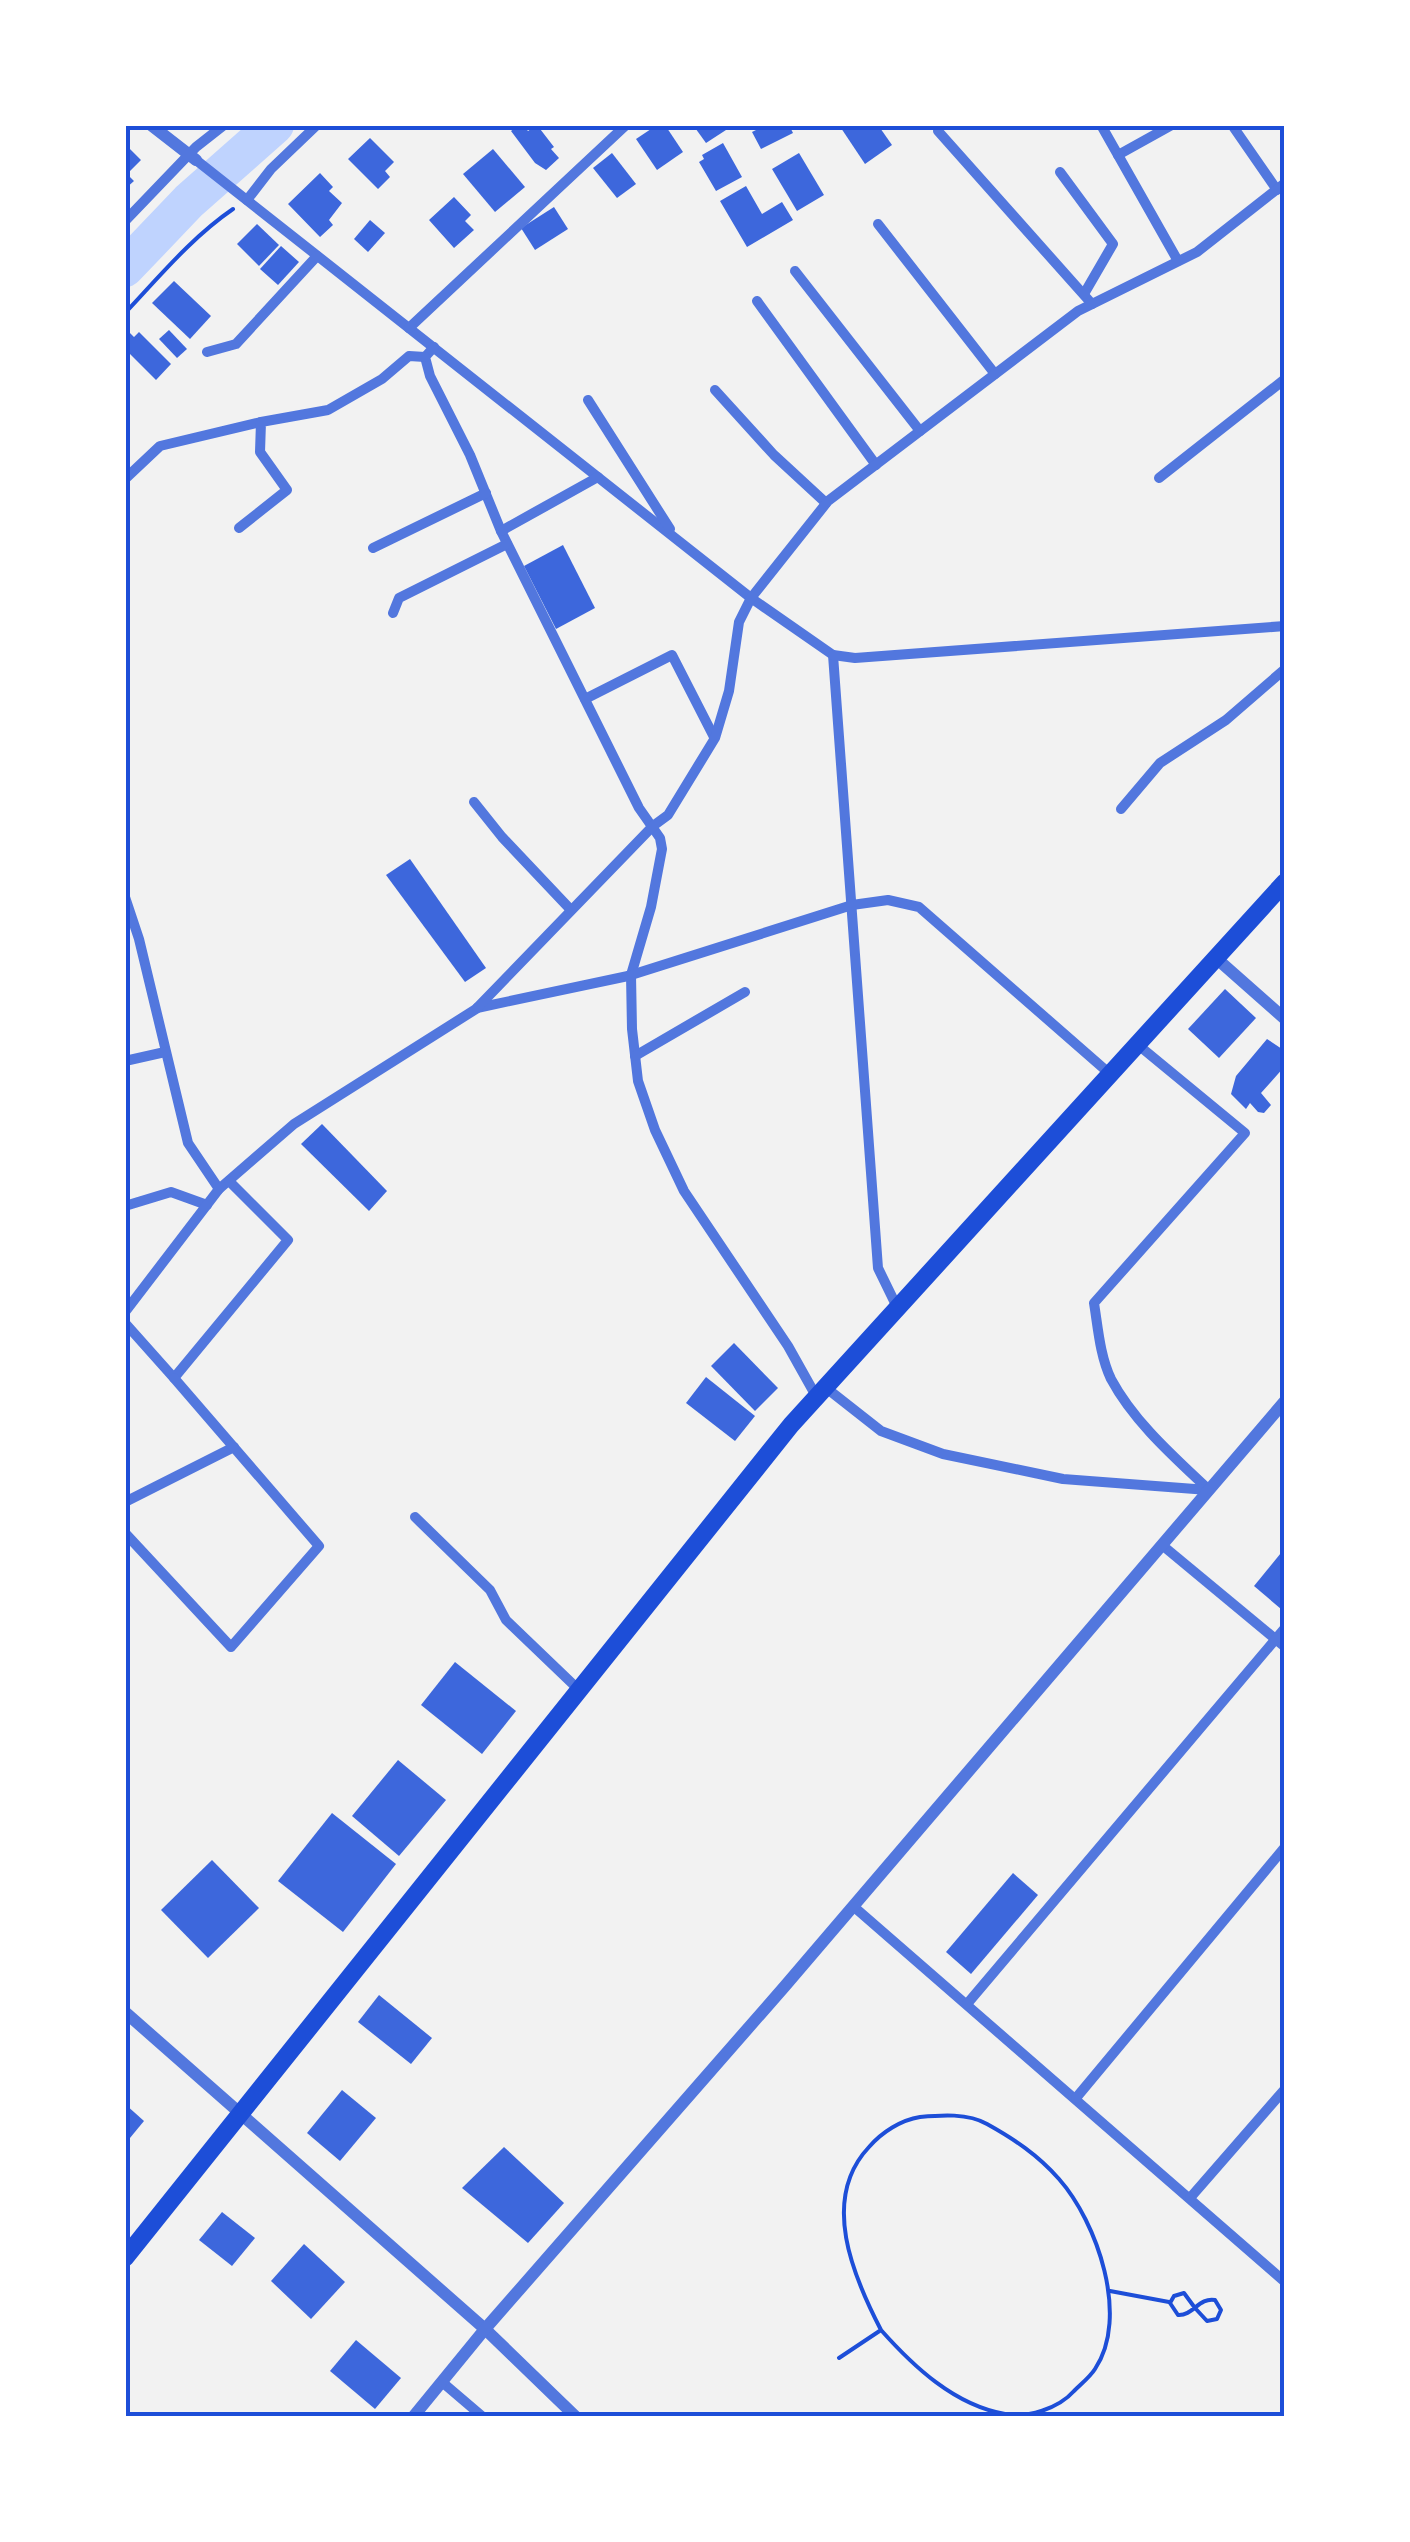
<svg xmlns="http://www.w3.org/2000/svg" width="1410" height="2542" viewBox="0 0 1410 2542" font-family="Inter,sans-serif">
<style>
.water{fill:#bfd3fe}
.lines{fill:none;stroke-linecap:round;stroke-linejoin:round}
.river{stroke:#bfd3fe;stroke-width:38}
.building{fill:#3d67dc}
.path{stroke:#1d4ed8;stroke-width:4}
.service{stroke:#5277de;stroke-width:5}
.minor{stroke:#5277de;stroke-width:10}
.tertiary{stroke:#5277de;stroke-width:12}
.trunk{stroke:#1d4ed8;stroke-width:18}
.neatline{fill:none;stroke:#1d4ed8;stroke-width:4}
</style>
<rect width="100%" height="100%" fill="#f2f2f2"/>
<g class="water">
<path d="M253,125h36l-55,45 -17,-14z"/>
<path d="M197,177l18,13 -90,94v-33z"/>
</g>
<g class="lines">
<path class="river" d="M125,268l64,-67 86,-76"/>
</g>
<g class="building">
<path d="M519,125h4l5,6 9,-6 17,22 -3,2 8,9 -13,12 -11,-7 -24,-32z"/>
<path d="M657,125h8l18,27 -26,18 -21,-31z"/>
<path d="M693,125h30l3,5 -20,13z"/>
<path d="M753,125h36l4,8 -32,16 -9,-17 4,-2z"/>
<path d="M839,125h39l14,20 -27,19z"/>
<path d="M370,138l24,24 -9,9 5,6 -12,12 -30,-30z"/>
<path d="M723,143l19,34 -26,14 -17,-29 5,-3 -2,-4z"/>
<path d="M129,148l12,12 -14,14 7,7 -9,8v-37z"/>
<path d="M493,149l32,38 -30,25 -32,-38z"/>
<path d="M612,153l24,31 -19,14 -24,-30z"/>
<path d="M799,153l25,42 -27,16 -25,-42z"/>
<path d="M320,173l13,14 -4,4 13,12 -13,17 4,5 -13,12 -32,-33z"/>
<path d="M746,186l16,28 20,-12 11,18 -46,27 -27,-46z"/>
<path d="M454,197l17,18 -6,6 9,9 -20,18 -25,-28z"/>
<path d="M554,207l14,22 -33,21 -14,-22z"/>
<path d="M370,220l15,13 -17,19 -14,-13z"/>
<path d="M257,224l22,21 -20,21 -22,-22z"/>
<path d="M281,246l18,16 -21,23 -18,-16z"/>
<path d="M174,281l37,35 -21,23 -38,-36z"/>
<path d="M169,330l18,19 -10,9 -18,-19z"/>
<path d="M128,331l6,6 5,-5 32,32 -15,16 -31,-31z"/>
<path d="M563,545l32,63 -39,21 -32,-63z"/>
<path d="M410,859l76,109 -21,14 -79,-107z"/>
<path d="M1225,989l31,29 -37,40 -31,-29z"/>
<path d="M1267,1039l18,12v15l-24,27 10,12 -7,8 -6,-1 -8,-9 -4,6 -15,-15 5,-18z"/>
<path d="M322,1124l65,67 -18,20 -68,-67z"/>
<path d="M734,1343l44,45 -23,23 -44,-45z"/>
<path d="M706,1377l49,39 -20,25 -49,-38z"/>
<path d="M1285,1548v56l-4,5 -27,-23z"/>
<path d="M455,1662l61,49 -34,43 -61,-49z"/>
<path d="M398,1760l48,40 -47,56 -47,-40z"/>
<path d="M332,1813l64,51 -53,68 -65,-51z"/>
<path d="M212,1860l47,48 -51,50 -47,-48z"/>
<path d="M1013,1873l25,22 -67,79 -25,-22z"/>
<path d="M379,1995l53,43 -21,26 -53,-42z"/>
<path d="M342,2090l34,28 -36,43 -33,-28z"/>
<path d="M125,2104l19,17 -19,23z"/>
<path d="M504,2147l60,56 -36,40 -66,-55z"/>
<path d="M222,2212l33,26 -23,28 -33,-26z"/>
<path d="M304,2244l41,38 -34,37 -40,-38z"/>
<path d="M356,2340l45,38 -26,31 -45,-38z"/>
</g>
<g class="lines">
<g class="path">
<path d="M125,313c34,-36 67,-76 108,-104"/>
<path d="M1110,2291l59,11"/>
<path d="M1195,2308l12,13 10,-2 4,-9 -6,-10c-16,-3 -22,16 -37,15l-8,-12 4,-7 10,-3 11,15"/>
<path d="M839,2358l42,-28c32,36 73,75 124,84 22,5 54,-6 69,-23 7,-7 16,-14 21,-22 35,-52 2,-147 -36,-190 -21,-24 -45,-40 -72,-55 -19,-11 -46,-9 -67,-7 -19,3 -38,15 -51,30 -49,52 -16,129 12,183"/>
</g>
<path class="service" d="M858,2417h3"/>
<g class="minor">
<path d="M1101,125l77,136"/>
<path d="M1232,125l45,65"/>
<path d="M938,131l154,173"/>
<path d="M1118,155l54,-30"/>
<path d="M196,160l555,438 82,57 45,613 19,39"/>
<path d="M1060,172l53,72 -29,50"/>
<path d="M247,200l24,-31 46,-44"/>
<path d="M125,221l71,-74 28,-22"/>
<path d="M878,224l117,150"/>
<path d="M795,271l125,160"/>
<path d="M757,301l119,164"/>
<path d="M409,328l217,-203"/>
<path d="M434,347l-9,10 5,19 40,79 31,76 138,277 21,30 2,11 -11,58 -20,68 1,54 6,52 17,49 29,61 104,155 28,50"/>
<path d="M207,352l29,-8 81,-88"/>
<path d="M715,390l59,65 52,48"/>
<path d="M588,400l82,129"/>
<path d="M1159,478l126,-99"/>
<path d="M125,479l35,-33 101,-24"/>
<path d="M239,528l48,-38 -27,-38 1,-30 67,-12 54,-31 27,-23 16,1"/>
<path d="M501,531l97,-54"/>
<path d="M373,548l113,-55"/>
<path d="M393,613l6,-15 108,-54"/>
<path d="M833,655l22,3 430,-32"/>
<path d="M585,699l87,-44 42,82"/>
<path d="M474,802l28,35 69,73"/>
<path d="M1121,809l39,-46 66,-43 59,-51"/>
<path d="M125,897l14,42 49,204 31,46"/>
<path d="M477,1008l151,-32 224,-71 36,-5 31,7 191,167"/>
<path d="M1137,1044l108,89 -151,170c4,25 6,53 17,76 23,43 63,78 98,111"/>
<path d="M635,1056l110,-64"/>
<path d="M125,1061l40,-9"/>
<path d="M125,1206l46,-14 36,13"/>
<path d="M125,1312l94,-123 75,-65 182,-115 177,-183 15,-11 47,-77 14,-47 10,-69 12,-24 77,-97 250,-190 119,-59 88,-69"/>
<path d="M125,1323l49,55 114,-138 -59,-59"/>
<path d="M825,1387l56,44 62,23 120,25 145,11"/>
<path d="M125,1502l109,-55"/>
<path d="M415,1517l75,73 16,30 73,70"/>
<path d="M125,1533l106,114 88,-101 -145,-168"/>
<path d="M1162,1545l123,102"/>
<path d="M853,1906l432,376"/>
<path d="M967,2004l318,-376"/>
<path d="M1076,2098l209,-251"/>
<path d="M1190,2198l95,-109"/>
<path d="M442,2382l41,35"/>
</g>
<g class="tertiary">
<path d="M151,125l45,35"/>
<path d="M1216,958l69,61"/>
<path d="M125,2012l360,317 91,88"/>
<path d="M413,2417l72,-88 300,-343 500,-585"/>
</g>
<path class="trunk" d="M125,2258l666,-833 494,-543"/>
</g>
<rect width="1410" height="2542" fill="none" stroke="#ffffff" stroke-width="255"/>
<rect x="128" y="128" width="1154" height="2286" class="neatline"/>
</svg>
